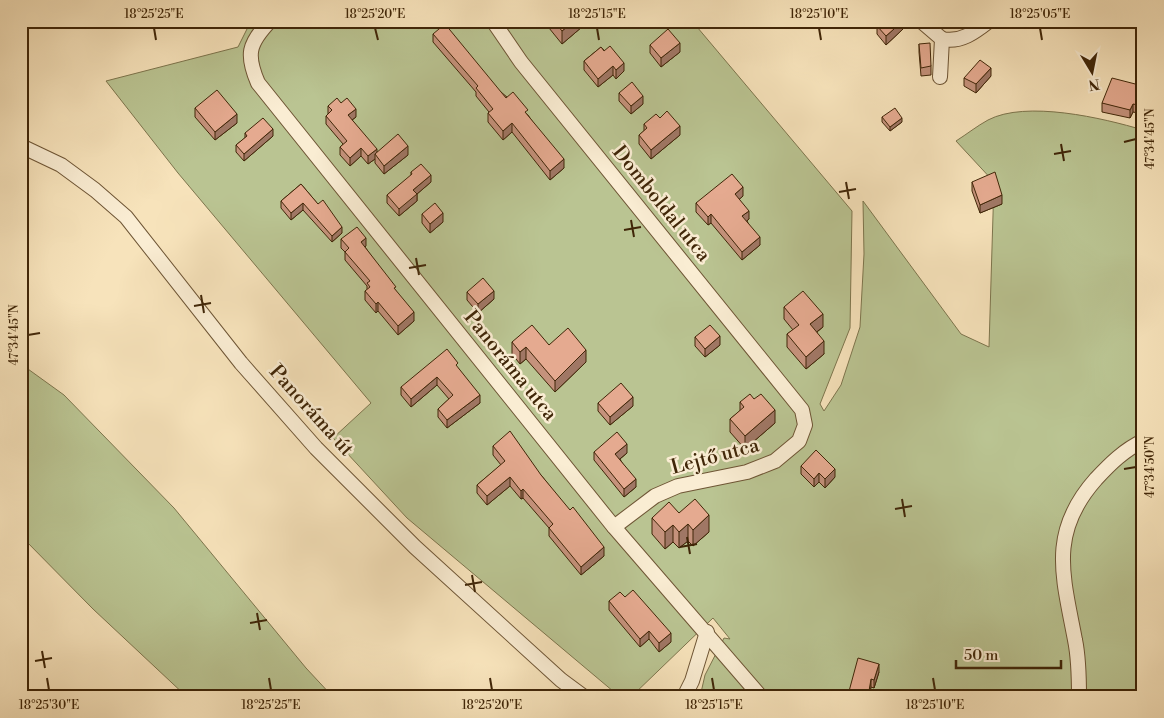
<svg xmlns="http://www.w3.org/2000/svg" width="1164" height="718" viewBox="0 0 1164 718" font-family="'Libre Bodoni',serif">
<style>
.green{fill:#bac492;stroke:#7d754d}
.lines{fill:none;stroke-linecap:round;stroke-linejoin:round}
.minor-casing{stroke:#6e5535;stroke-width:16}
.minor{stroke:#faedd3;stroke-width:14}
.wall{fill:#c5927c;stroke:#402608}
.shaded-wall{fill:#a07765;stroke:#402608}
.building{fill:#e5aa90;stroke:#402608}
.ticks{fill:none;stroke:#402608;stroke-width:2}
.labels{text-anchor:middle;dominant-baseline:central;stroke-width:5;stroke-linejoin:round;paint-order:stroke}
.street-label{font-size:20px;fill:#402608;stroke:#faedd3}
.neatline{fill:none;stroke:#402608;stroke-width:2}
.ticks-label{font-size:12px;text-anchor:middle;fill:#402608}
</style>
<rect width="100%" height="100%" fill="#f7e3bb"/>
<filter id="stains"><feTurbulence type="fractalNoise" baseFrequency=".004" numOctaves="4"/><feColorMatrix values="0 0 0 0 .2 0 0 0 0 .09 0 0 0 0 .02 0 0 0 .5 -.17"/></filter>
<radialGradient id="worn" r=".72"><stop offset=".6" stop-color="#630" stop-opacity="0"/><stop offset="1" stop-color="#630" stop-opacity=".3"/></radialGradient>
<g class="green">
<path d="M251,21h441l160,190 -2,117 -30,76 4,7 17,-26 19,-58 4,-73 -1,-53 98,133 28,13 5,-165 -38,-41c11,-7 21,-15 32,-21 38,-20 115,-2 155,10v567h-443l5,-22 19,-37 6,1 -17,-21 -82,79h-11l-213,-179 -74,-80 38,-35 -193,-230 -72,-92 132,-34z"/>
<path d="M21,364l43,31 110,113 132,160 27,29h-146l-94,-88 -72,-73z"/>
</g>
<g class="lines">
<g class="minor-casing">
<g id="minor">
<path d="M270,21c-22,23 -24,34 -12,62l356,444 147,170"/>
<path d="M493,21l28,41 281,348 3,15 -6,16 -24,20 -28,11 -69,14 -23,10 -41,31"/>
<path d="M921,21l21,18 -2,38"/>
<path d="M942,39c19,4 33,-7 47,-18"/>
<path d="M21,146l40,19 34,25 31,27 115,146 75,85 99,99 146,133 23,17"/>
<path d="M684,697l8,-16 15,-49"/>
<path d="M1079,697c0,-19 0,-38 -4,-57 -12,-64 -27,-107 21,-161 14,-15 28,-29 47,-38"/>
</g>
</g>
<use href="#minor" class="minor"/>
</g>
<g class="wall">
<path d="M412,21h9l-5,5z"/>
<path d="M549,21h40l-27,23 -13,-16z"/>
<path d="M903,21v8l-17,16 -9,-11v-8z"/>
<path d="M433,34l95,81 36,53 -14,12 -38,-48 -9,8 -15,-18v-9l1,-1 -13,-16v-4l-43,-50z"/>
<path d="M919,44l12,22v9l-10,1 -2,-24z"/>
<path d="M650,45l30,7 -19,15 -11,-14z"/>
<path d="M601,47l23,24 -8,8 -3,-4 -15,12 -14,-17v-9z"/>
<path d="M991,76l-15,17 -12,-7v-8z"/>
<path d="M1143,86v28l-10,-2 -3,6 -28,-6v-9z"/>
<path d="M619,93l24,11 -12,10 -12,-13z"/>
<path d="M341,103l15,14 -4,3 25,32 31,3 -24,19 -9,-11v-4l-7,5 -7,-8 -11,10 -10,-11v-8l3,-3 -17,-20v-8l2,-2v-8z"/>
<path d="M195,108l42,15 -22,17 -20,-23z"/>
<path d="M882,117l20,5 -12,9 -8,-9z"/>
<path d="M660,118l20,17 -29,24 -12,-15v-9l5,-4v-7z"/>
<path d="M245,133l28,3 -29,25 -8,-9v-7l9,-7z"/>
<path d="M411,172l20,10 -14,12v7l-18,15 -12,-13v-8l24,-19z"/>
<path d="M972,182l30,22 -22,9 -8,-22z"/>
<path d="M301,184l41,49 -10,9 -29,-32 -12,10 -10,-12v-7z"/>
<path d="M743,196l-4,3 10,20 -2,2 13,24 -18,15 -31,-37 -3,2 -12,-13v-9z"/>
<path d="M422,214l21,8 -13,11 -8,-10z"/>
<path d="M341,239l25,7 -1,1 31,44 18,30 -16,14 -20,-24 -2,2 -11,-13v-9l2,-1v-4l-22,-26v-8l-4,-4z"/>
<path d="M467,292l27,7 -16,14 -11,-13z"/>
<path d="M784,307l39,20 -6,5 7,22 -18,15 -19,-22v-13l6,-4 -9,-11z"/>
<path d="M695,337l25,8 -15,12 -10,-11z"/>
<path d="M512,342l37,3 37,17 -31,30 -29,-33 -6,5 -8,-10z"/>
<path d="M458,368l22,35 -33,25 -9,-11v-8l11,-10 -12,-14 -26,22 -10,-12v-8z"/>
<path d="M754,399l21,24 -30,26 -15,-17v-13l10,-8v-9z"/>
<path d="M598,403l35,3 -23,19 -12,-14z"/>
<path d="M493,446l48,29 63,81 -23,19 -32,-39v-8l-26,-30 -2,1 -11,-13 -23,19 -10,-12v-8l24,-20 -8,-10z"/>
<path d="M594,452l33,1 -7,6 16,28 -12,10 -30,-37z"/>
<path d="M801,466l34,11 -10,11 -6,-6 -5,5 -13,-13z"/>
<path d="M679,513l30,19 -16,14 -5,-5 -9,7 -6,-6 -8,7 -13,-15v-16z"/>
<path d="M625,597l46,45 -12,10 -10,-13 -9,8 -31,-37v-9z"/>
<path d="M879,672l-5,16 -3,-1 -2,10h-21v-2z"/>
</g>
<g class="shaded-wall">
<path d="M416,21h5l-5,5z"/>
<path d="M574,21h15l-27,23v-13z"/>
<path d="M903,21v8l-17,16v-9z"/>
<path d="M680,43v9l-19,15v-9z"/>
<path d="M624,63v8l-8,8v-9z"/>
<path d="M613,66v9l-15,12v-8z"/>
<path d="M991,68v8l-15,17v-9z"/>
<path d="M643,96v8l-12,10v-8z"/>
<path d="M1133,104v8l-3,6v-8z"/>
<path d="M356,109v8l-8,6v-8z"/>
<path d="M237,114v9l-22,17v-8z"/>
<path d="M902,118v4l-12,9v-4z"/>
<path d="M512,123v9l-9,8v-9z"/>
<path d="M680,126v9l-29,24v-9z"/>
<path d="M273,129v7l-29,25v-7z"/>
<path d="M408,146v9l-24,19v-8z"/>
<path d="M361,148v8l-11,10v-8z"/>
<path d="M377,149v7l-2,-2v5l-7,5v-8z"/>
<path d="M564,159v9l-14,12v-9z"/>
<path d="M431,175v7l-14,12v7l-18,15v-7l14,-19z"/>
<path d="M743,187v9l-8,7v-9z"/>
<path d="M1002,195v9l-22,9v-8z"/>
<path d="M303,203v7l-12,10v-7z"/>
<path d="M749,211v8l-7,6v-9z"/>
<path d="M443,213v9l-13,11v-9z"/>
<path d="M711,214v9l-3,2v-8z"/>
<path d="M342,227v6l-10,9v-6z"/>
<path d="M760,237v8l-18,15v-8z"/>
<path d="M366,238v8l-5,5v-9z"/>
<path d="M494,291v8l-16,14v-9z"/>
<path d="M378,302v9l-2,2v-9z"/>
<path d="M414,312v9l-16,14v-9z"/>
<path d="M823,314v13l-13,10v-13z"/>
<path d="M720,336v9l-15,12v-8z"/>
<path d="M824,341v13l-18,15v-12z"/>
<path d="M526,347v12l-6,5v-12z"/>
<path d="M586,350v12l-31,30v-11z"/>
<path d="M437,377v8l-26,22v-8z"/>
<path d="M480,395v8l-33,25v-8z"/>
<path d="M633,397v9l-23,19v-8z"/>
<path d="M775,410v13l-30,26v-13z"/>
<path d="M627,444v9l-12,10v-9z"/>
<path d="M835,469v8l-10,11v-9z"/>
<path d="M819,473v9l-5,5v-8z"/>
<path d="M510,477v9l-23,19v-9z"/>
<path d="M636,479v8l-12,10v-8z"/>
<path d="M523,489v9l-2,1v-8z"/>
<path d="M709,515v17l-16,14v-16z"/>
<path d="M688,524v17l-9,7v-16z"/>
<path d="M673,525v17l-8,7v-17z"/>
<path d="M604,547v9l-23,19v-8z"/>
<path d="M649,631v8l-9,8v-8z"/>
<path d="M671,633v9l-12,10v-9z"/>
<path d="M879,664v8l-5,16v-8z"/>
<path d="M871,679v8l-2,10h-1z"/>
</g>
<g class="building">
<path d="M554,21h20l-12,10z"/>
<path d="M882,21h21l-17,15 -9,-10z"/>
<path d="M445,24l61,74 7,-6 15,18 -3,2 39,47 -14,12 -38,-48 -9,8 -15,-18 5,-4 -17,-21 2,-2 -45,-52z"/>
<path d="M668,29l12,14 -19,15 -11,-13z"/>
<path d="M930,43l1,23 -10,2 -2,-24z"/>
<path d="M610,46l14,17 -8,7 -3,-4 -15,13 -14,-18 17,-14 3,4z"/>
<path d="M980,60l11,8 -15,16 -12,-6z"/>
<path d="M1112,78l31,8v20l-10,-2 -3,6 -28,-7z"/>
<path d="M632,82l11,14 -12,10 -12,-13z"/>
<path d="M217,90l20,24 -22,18 -20,-24z"/>
<path d="M337,98l4,5 6,-5 9,11 -8,6 29,34 -9,7 -7,-8 -11,10 -10,-11 7,-6 -21,-25 6,-6 -4,-4z"/>
<path d="M895,108l7,10 -12,9 -8,-10z"/>
<path d="M667,111l13,15 -29,24 -12,-15 8,-7 -3,-4 12,-10 4,4z"/>
<path d="M263,118l10,11 -29,25 -8,-9 11,-9 -2,-3z"/>
<path d="M398,134l10,12 -24,20 -9,-12z"/>
<path d="M421,164l10,11 -18,15 4,4 -18,15 -12,-14 25,-21 -1,-2z"/>
<path d="M995,172l7,23 -22,10 -8,-23z"/>
<path d="M732,174l11,13 -8,7 14,17 -7,5 18,21 -18,15 -31,-38 -3,3 -12,-14z"/>
<path d="M301,184l17,20 5,-4 19,27 -10,9 -29,-33 -12,10 -10,-12z"/>
<path d="M435,203l8,10 -13,11 -8,-10z"/>
<path d="M357,227l9,11 -5,4 35,45 -2,1 20,24 -16,14 -20,-24 -2,2 -11,-13 5,-4 -3,-4 3,-2 -25,-29 4,-4 -8,-9z"/>
<path d="M483,278l11,13 -16,13 -11,-12z"/>
<path d="M803,291l20,23 -13,10 14,17 -18,16 -19,-23 12,-9 -15,-18z"/>
<path d="M532,325l17,20 19,-17 18,22 -31,31 -29,-34 -6,5 -8,-10z"/>
<path d="M710,325l10,11 -15,13 -10,-12z"/>
<path d="M447,349l11,14 -2,2 24,30 -33,25 -9,-11 15,-14 -16,-18 -26,22 -10,-12z"/>
<path d="M621,383l12,14 -23,20 -12,-14z"/>
<path d="M750,394l4,5 7,-5 14,16 -30,26 -15,-17 14,-12 -4,-5z"/>
<path d="M510,431l31,44 29,35 3,-3 31,40 -23,20 -32,-39 4,-4 -30,-35 -2,2 -11,-14 -23,19 -10,-11 28,-24 -12,-15z"/>
<path d="M617,432l10,12 -12,10 21,25 -12,10 -30,-37z"/>
<path d="M816,450l19,19 -10,10 -6,-6 -5,6 -13,-13z"/>
<path d="M695,499l14,16 -16,15 -5,-6 -9,8 -6,-7 -8,7 -13,-14 17,-16 10,11z"/>
<path d="M633,590l38,43 -12,10 -10,-12 -9,8 -31,-38 11,-9 5,5z"/>
<path d="M858,658l21,6 -5,16 -3,-1 -3,18h-13l-7,-2z"/>
</g>
<path class="ticks" d="M154,28l2,12M375,28l3,12M597,28l2,12M819,28l2,12M1040,28l2,12M1124,142l12,-3M1061,144l3,17M1054,154l17,-3M846,182l3,17M839,192l17,-3M631,220l3,17M624,230l17,-3M416,258l3,17M409,268l17,-3M201,295l3,18M194,306l17,-3M28,335l12,-2M1124,469l12,-2M902,499l3,18M895,509l17,-3M687,537l3,17M680,547l17,-3M472,575l3,17M465,585l17,-3M257,613l3,17M250,623l17,-3M42,651l3,17M35,661l17,-3M47,678l2,12M269,678l2,12M490,678l2,12M712,678l2,12M933,678l2,12"/>
<g class="labels">
<g class="street-label">
<text transform="translate(661 204) rotate(51)">Domboldal utca</text>
<text transform="translate(510 366) rotate(51)">Panoráma utca</text>
<text transform="translate(311 411) rotate(48)">Panoráma út</text>
<text transform="translate(715 457) rotate(-15)">Lejtő utca</text>
</g>
</g>
<rect width="1164" height="718" fill="none" stroke="#f7e3bb" stroke-width="55"/>
<g transform="translate(1092 72) rotate(170)" stroke="#faedd3" stroke-width="4" paint-order="stroke">
<path d="M0-4L9 19L0 12L-9 19Z" fill="#402608"/>
<text y="-8" font-size="14" font-weight="bold" text-anchor="middle" fill="#402608">N</text>
</g>
<path d="M956 660v8h105v-8" fill="none" stroke="#402608" stroke-width="2.5"/>
<text x="964" y="660" font-size="15" fill="#402608" stroke="#faedd3" stroke-width="4" paint-order="stroke">50 m</text>
<rect x="28" y="28" width="1108" height="662" class="neatline"/>
<g class="ticks-label">
<text x="154" y="18">18°25'25"E</text>
<text x="375" y="18">18°25'20"E</text>
<text x="597" y="18">18°25'15"E</text>
<text x="819" y="18">18°25'10"E</text>
<text x="1040" y="18">18°25'05"E</text>
<text transform="translate(1150 139) rotate(-90)" y="4">47°34'45"N</text>
<text transform="translate(14 335) rotate(-90)" y="4">47°34'45"N</text>
<text transform="translate(1150 467) rotate(-90)" y="4">47°34'50"N</text>
<text x="49" y="709">18°25'30"E</text>
<text x="271" y="709">18°25'25"E</text>
<text x="492" y="709">18°25'20"E</text>
<text x="714" y="709">18°25'15"E</text>
<text x="935" y="709">18°25'10"E</text>
</g>
<rect width="100%" height="100%" filter="url(#stains)"/>
<rect width="100%" height="100%" fill="url(#worn)"/>
</svg>
